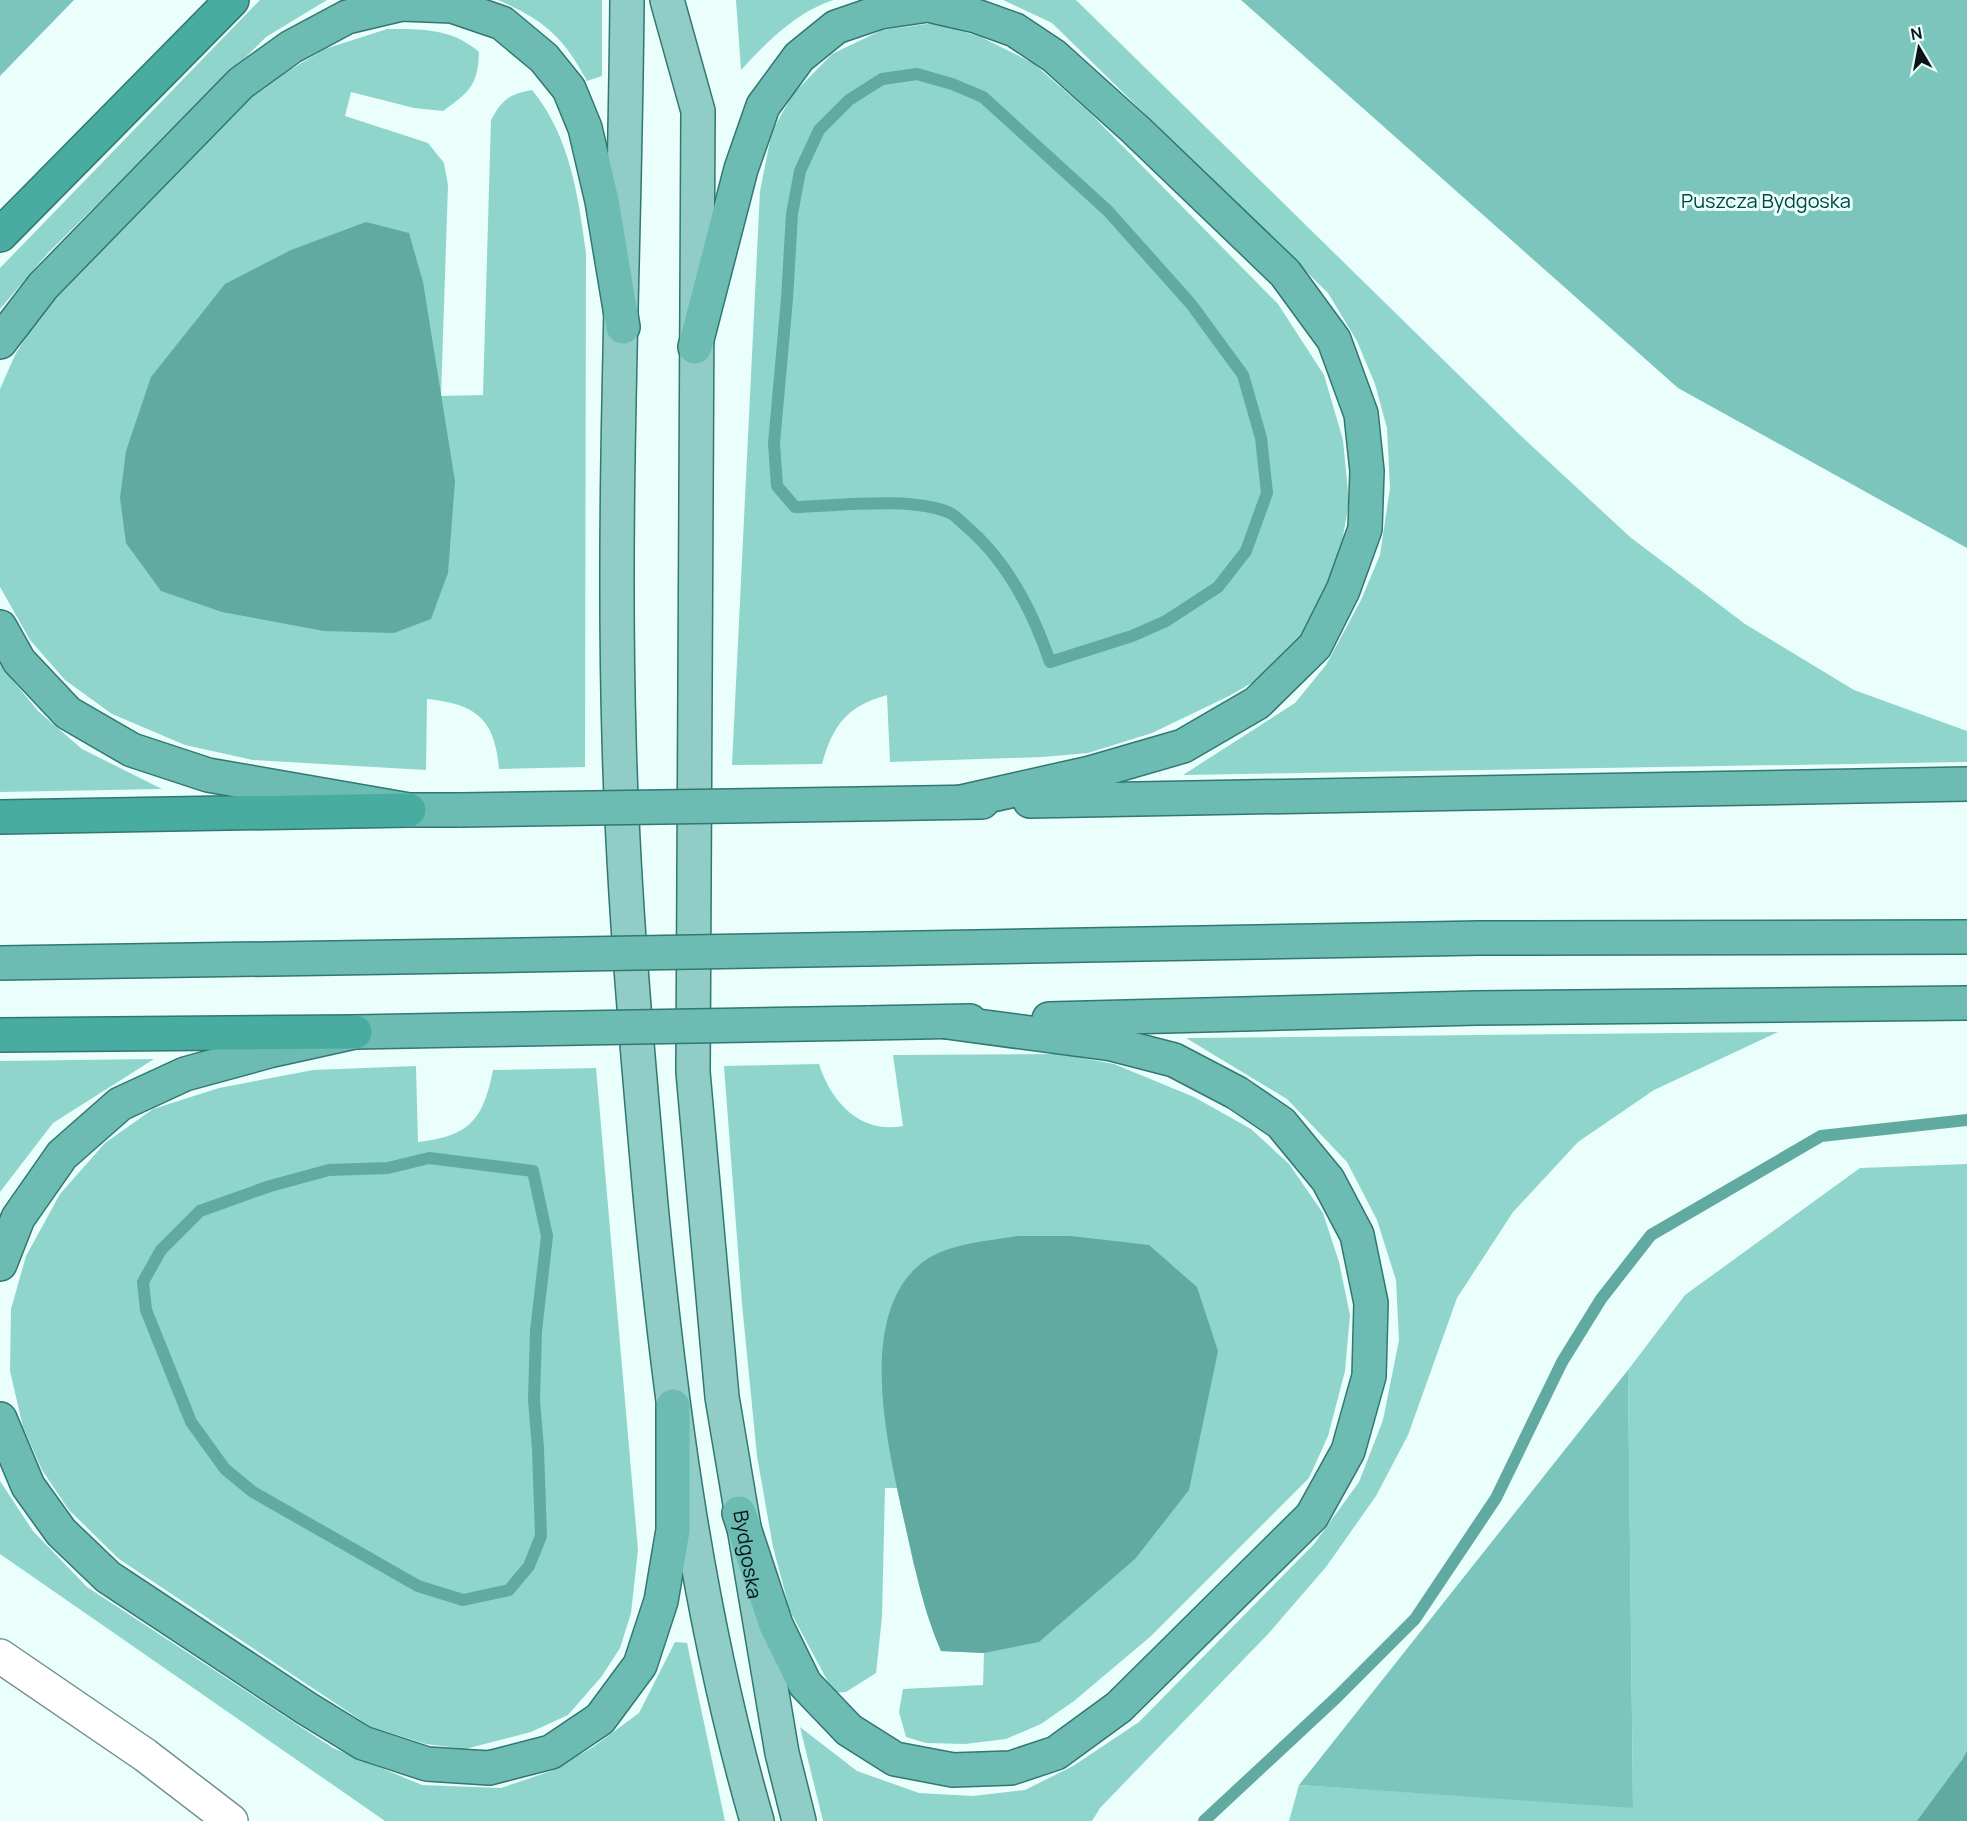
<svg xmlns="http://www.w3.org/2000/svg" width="1967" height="1821" viewBox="0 0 1967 1821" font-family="Manrope,sans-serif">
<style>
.green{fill:#8fd5cc}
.forest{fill:#7bc5bc}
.water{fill:#60aaa1}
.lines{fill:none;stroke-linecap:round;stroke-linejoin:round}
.stream{stroke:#60aaa1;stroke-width:12}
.tertiary-casing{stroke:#72908c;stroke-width:36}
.primary-casing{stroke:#327770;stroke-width:36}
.trunk-casing{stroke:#327770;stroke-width:36}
.motorway-casing{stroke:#327770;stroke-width:36}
.tertiary{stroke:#fff;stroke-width:33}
.primary{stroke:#91cdc7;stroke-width:33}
.trunk{stroke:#6cbcb4;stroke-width:33}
.motorway{stroke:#48aca1;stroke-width:33}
.trunk-bridge-casing{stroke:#327770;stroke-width:36;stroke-linecap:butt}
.trunk-bridge{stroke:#6cbcb4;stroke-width:33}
.labels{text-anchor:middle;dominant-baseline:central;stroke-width:6;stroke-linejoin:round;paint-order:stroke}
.park-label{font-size:20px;fill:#004640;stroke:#eafefb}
.street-label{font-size:20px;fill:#091514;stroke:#eafefb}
</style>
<rect width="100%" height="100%" fill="#eafefb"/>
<g class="green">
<path d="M260,0h67l-61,37 -218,216 -48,56v-41z"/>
<path d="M498,0h104v76l-15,5c-24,-45 -44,-61 -89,-81z"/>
<path d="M736,0h97c-38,13 -65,41 -92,70z"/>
<path d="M1003,0h73l443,434 111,103 115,87 109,66 113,41v31l-784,13 112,-72 31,-38 35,-65 19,-45 10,-67 -3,-60 -12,-44 -18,-43 -29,-48 -276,-270z"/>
<path d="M934,23l47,14 52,26 56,49 189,192 46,71 19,65 6,62 -9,52 -28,69 -38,47 -45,26 -77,37 -64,20 -45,4 -153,5 -3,-67c-40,11 -54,30 -65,69l-90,1 28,-574 12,-60 21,-37 39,-40 50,-24z"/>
<path d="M387,29c34,0 65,-1 92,23 -1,34 -10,40 -36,59l-29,-3 -63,-16 -6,24 83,27 16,20 4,22 -7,211 42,-1 8,-275c11,-20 18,-26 41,-30 38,46 46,105 54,163l-1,514 -86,2c-4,-51 -24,-65 -72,-70l-1,71 -173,-10 -68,-15 -73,-31 -47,-34 -35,-40 -30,-53v-198l15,-34 28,-45 29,-35 189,-188 64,-38z"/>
<path d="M0,665l38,46 44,38 80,40 -162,3z"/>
<path d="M1778,1032l-124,58 -76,52 -65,70 -56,86 -49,137 -32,61 -50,71 -57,66 -169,175 -8,13h-269l-23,-94 57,44 62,22 54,3 52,-6 48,-24 66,-44 175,-178 45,-62 24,-62 16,-80 -3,-60 -19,-60 -30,-58 -60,-63 -101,-61z"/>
<path d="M1061,1054l53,10 80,33 57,32 38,35 34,49 16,49 11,53 -5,56 -17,65 -19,42 -159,159 -76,64 -33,23 -35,15 -41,5 -39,-1 -20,-6 -7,-25 4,-23 80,-4 1,-32 -43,-2 -27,-85 -17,-78h-12l-3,129 -6,56 -30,19 -12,1 -44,-82 -17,-64 -16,-91 -15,-152 -18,-238 95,-2c12,38 41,70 84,62l-10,-71z"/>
<path d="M154,1059l-101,64 -53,69v-131z"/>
<path d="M416,1066l2,76c52,-6 65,-22 75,-72l103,-2 42,482 -7,63 -11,35 -18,28 -34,39 -37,17 -66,17 -39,-5 -55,-17 -252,-168 -50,-49 -27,-40 -19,-43 -13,-56 1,-62 15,-53 34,-62 45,-51 48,-34 66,-21 94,-18z"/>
<path d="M1967,1164v657h-678l10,-36 334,22 -5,-437 57,-75 175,-127z"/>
<path d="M0,1481l33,50 54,56 246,161 89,37 79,3 50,-17 42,-24 46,-34 36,-71 12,1 38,178h-340l-385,-267z"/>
</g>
<g class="forest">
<path d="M0,0h74l-74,76z"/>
<path d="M1241,0h726v548l-289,-160z"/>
<path d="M1628,1370l5,438 -334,-23z"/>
</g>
<g class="water">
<path d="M366,222l43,11 14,49 32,199 -7,92 -17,46 -37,14 -70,-2 -102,-19 -61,-21 -35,-48 -6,-45 6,-47 25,-74 74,-93 66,-34z"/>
<path d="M1017,1236h54l78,9 48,42 21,64 -29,139 -54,69 -96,83 -55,11 -43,-2c-19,-44 -26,-84 -37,-131 -15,-69 -48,-199 14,-254 26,-23 66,-24 99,-30z"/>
<path d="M1967,1751v70h-50l45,-61z"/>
</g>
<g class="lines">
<g class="stream">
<path d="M917,74l35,10 31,13 125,114 83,93 52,71 18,63 6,55 -21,58 -28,36 -52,34 -34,15 -82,26c-17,-50 -42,-100 -83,-135 -5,-4 -11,-11 -17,-14 -38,-17 -113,-7 -155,-6l-18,-21 -3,-43 13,-144 5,-85 8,-43 19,-41 30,-30 33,-21z"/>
<path d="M429,1158l104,13 14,65 -11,95 -2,69 4,49 3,87 -12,30 -20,24 -46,10 -45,-14 -165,-94 -28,-23 -34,-47 -45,-112 -3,-28 18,-32 39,-39 70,-25 59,-16 59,-2z"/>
<path d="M1204,1821l133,-124 78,-78 81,-121 66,-136 39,-63 50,-64 170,-99 146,-16"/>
</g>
<g class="tertiary-casing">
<path id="tertiary" d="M0,1656l145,99 86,66"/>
</g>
<g class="primary-casing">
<g id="primary">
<path d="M627,0c-2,245 -15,491 -8,737 4,156 18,312 32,468 20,207 48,416 106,616"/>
<path id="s1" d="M667,0l31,111 -5,961 29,325 60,356 17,68"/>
</g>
</g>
<g class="trunk-casing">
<g id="trunk">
<path d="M0,342l43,-56 198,-203 50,-36 56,-30 55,-13 50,2 50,17 42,35 25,31 16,39 17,73 21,126"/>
<path d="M695,347l46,-178 22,-63 36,-49 37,-30 44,-15 48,-7 48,11 39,14 39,26 82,74 149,143 49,67 27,74 6,57 -2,58 -22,61 -28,56 -58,57 -74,43 -93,27 -129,29"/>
<path d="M0,627l19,34 49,52 64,37 76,25 201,35h52"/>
<path d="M1030,801l937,-17"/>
<path d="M860,804l122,-2"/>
<path d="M865,949l615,-11 487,-1"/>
<path d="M0,963l461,-7"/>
<path d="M1049,1019l427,-11 491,-5"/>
<path d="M867,1023l103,-2"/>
<path d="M0,1264l18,-46 44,-63 58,-51 65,-30 84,-23 86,-19 106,-2"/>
<path d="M0,1419l28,67 33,46 47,45 198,131 57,35 64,21 62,4 62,-16 49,-33 40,-54 21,-64 12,-71v-124"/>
<path d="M739,1513l37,112 29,59 44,46 46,29 58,11 58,-2 45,-15 63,-46 193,-191 36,-65 21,-75 2,-73 -14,-68 -29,-55 -47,-57 -44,-30 -63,-33 -62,-16 -165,-22"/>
</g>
</g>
<g class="motorway-casing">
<g id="motorway">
<path d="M0,235l232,-235"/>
<path d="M0,817l409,-7"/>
<path d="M0,1035l355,-3"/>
</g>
</g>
<use href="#tertiary" class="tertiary"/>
<use href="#primary" class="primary"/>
<use href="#trunk" class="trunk"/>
<use href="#motorway" class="motorway"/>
<g class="trunk-bridge-casing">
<g id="trunk-bridge">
<path d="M461,810l399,-6"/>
<path d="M461,956l404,-7"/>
<path d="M461,1030l406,-7"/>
</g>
</g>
<use href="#trunk-bridge" class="trunk-bridge"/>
</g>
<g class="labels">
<g class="park-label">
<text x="1766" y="200">Puszcza Bydgoska</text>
</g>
<g class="street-label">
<text stroke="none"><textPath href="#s1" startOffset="1562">Bydgoska</textPath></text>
</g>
</g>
<g transform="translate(1919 48) rotate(350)" stroke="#eafefb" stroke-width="4.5" paint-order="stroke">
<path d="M0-4.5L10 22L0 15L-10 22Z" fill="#091514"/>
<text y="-9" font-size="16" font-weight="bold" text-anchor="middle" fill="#091514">N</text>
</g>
</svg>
